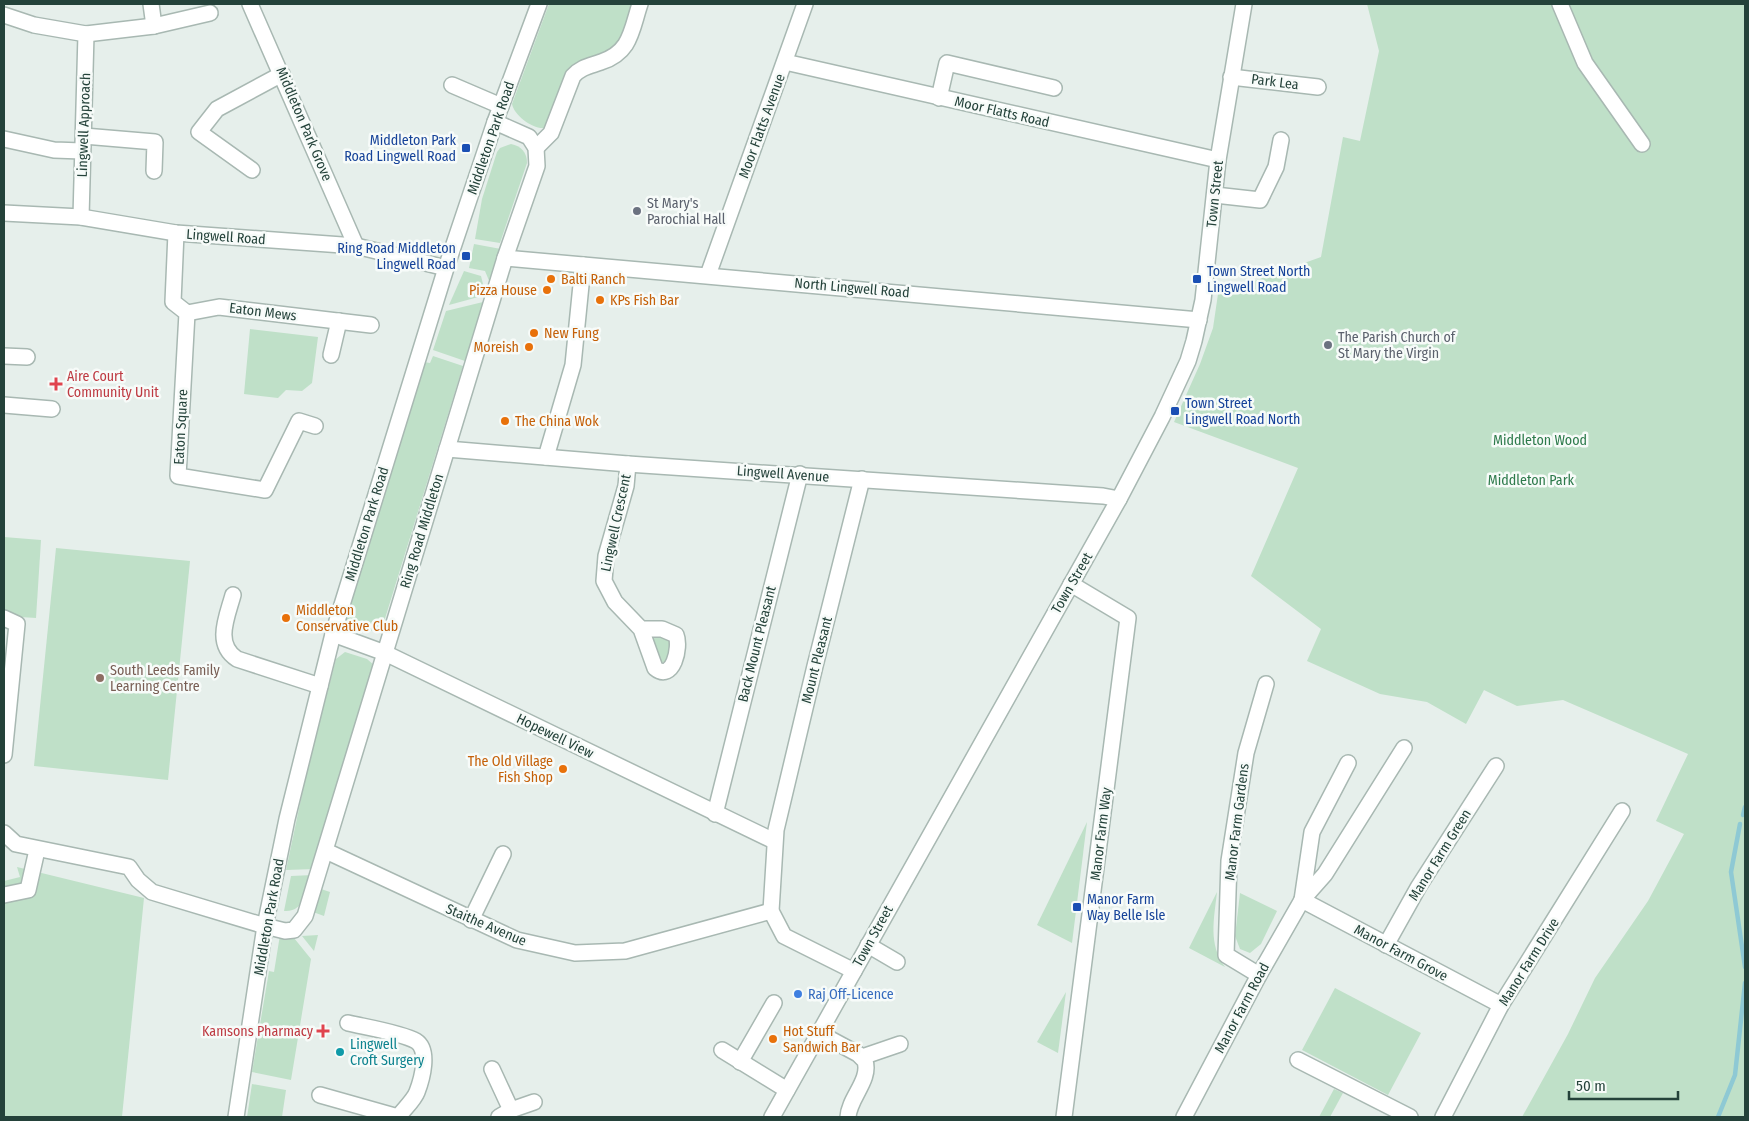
<svg xmlns="http://www.w3.org/2000/svg" width="1749" height="1121" viewBox="0 0 1749 1121" font-family="'Fira Sans Condensed',sans-serif">
<style>
.green{fill:#bfe0c8}
.lines{fill:none;stroke-linecap:round;stroke-linejoin:round}
.stream{stroke:#8ec9d4;stroke-width:4.5}
.minor-casing{stroke:#a8b8b2;stroke-width:18}
.minor{stroke:#fff;stroke-width:15}
.transit-dot{fill:#1a4fb4;stroke:#f7fbf9;stroke-width:2}
.worship-dot{fill:#6b7280;stroke:#f7fbf9;stroke-width:2}
.food-dot{fill:#e8710a;stroke:#f7fbf9;stroke-width:2}
.health-dot{fill:#e0444e;stroke:#f7fbf9;stroke-width:2}
.education-dot{fill:#8d6e63;stroke:#f7fbf9;stroke-width:2}
.shop-dot{fill:#3f7fe0;stroke:#f7fbf9;stroke-width:2}
.culture-dot{fill:#0f9aa8;stroke:#f7fbf9;stroke-width:2}
.labels{text-anchor:middle;dominant-baseline:central;stroke-width:5;stroke-linejoin:round;paint-order:stroke}
.street-label{font-size:14px;fill:#24423a;stroke:#f7fbf9}
.transit-label{font-size:14px;fill:#164399;stroke:#f7fbf9;text-anchor:start}
.worship-label{font-size:14px;fill:#5b616d;stroke:#f7fbf9;text-anchor:start}
.food-label{font-size:14px;fill:#c56008;stroke:#f7fbf9;text-anchor:start}
.health-label{font-size:14px;fill:#be3a42;stroke:#f7fbf9;text-anchor:start}
.park-label{font-size:14px;fill:#2d7a4b;stroke:#f7fbf9}
.education-label{font-size:14px;fill:#785e54;stroke:#f7fbf9;text-anchor:start}
.shop-label{font-size:14px;fill:#366cbe;stroke:#f7fbf9;text-anchor:start}
.culture-label{font-size:14px;fill:#0d838f;stroke:#f7fbf9;text-anchor:start}
</style>
<rect width="100%" height="100%" fill="#e6efeb"/>
<g class="green">
<path d="M549,4h85l-14,41 -9,8 -39,13 -25,58 -3,4c-12,1 -30,-13 -32,-24z"/>
<path d="M1367,4h378v1113h-223l46,-83 27,-56 53,-77 36,-67 -28,-13 32,-67 -125,-54 -46,6 -33,-16 -18,34 -39,-22 -47,-8 -73,-33 14,-32 -70,-53 47,-108 -124,-46 26,-58 13,-36 5,-34 103,-37 22,-120 17,4 19,-90z"/>
<path d="M511,144c10,2 16,8 16,19l-27,80 -25,-4 7,-40 15,-47 3,-4z"/>
<path d="M474,244l27,5 -11,34 -5,-12 -16,-3z"/>
<path d="M464,271l17,5 3,12 -2,8 -33,9z"/>
<path d="M483,302l-18,59 -32,-11 13,-39z"/>
<path d="M250,329l68,8 -6,46 -10,8 -16,-1 -8,8 -34,-4z"/>
<path d="M433,356l30,10 -80,259 -7,7 -29,-9 -2,-8 79,-253 6,1z"/>
<path d="M4,537l37,3 -5,78 -32,-2z"/>
<path d="M56,548l134,13 -22,219 -134,-14z"/>
<path d="M650,635l19,2 3,8 -5,17h-6z"/>
<path d="M345,652l22,7 8,7 -60,203 -29,1 21,-99 29,-112z"/>
<path d="M1087,822l-15,121 -35,-18z"/>
<path d="M17,867l127,31 -22,219h-118v-236l16,-4z"/>
<path d="M313,875c-5,14 -9,38 -29,36l7,-35z"/>
<path d="M321,889l9,3 -6,24 -11,-4z"/>
<path d="M1217,892c-3,27 -9,52 8,75l-36,-19z"/>
<path d="M1240,893l37,18 -16,33 -11,9 -10,-4 -5,-13z"/>
<path d="M280,935l14,3 17,21 -20,121 -39,-8 17,-101 5,1z"/>
<path d="M318,935l-4,16 -12,-15z"/>
<path d="M1335,988l86,45 -33,62 -86,-45z"/>
<path d="M1066,992l-8,61 -21,-11z"/>
<path d="M252,1084l34,6 -4,27h-35z"/>
<path d="M1334,1089l9,4 -13,24h-11z"/>
</g>
<g class="lines">
<g class="stream">
<path d="M1743,815l2,-8"/>
<path d="M1740,824l-9,48 14,95"/>
<path d="M1718,1117l17,-42 10,-92"/>
</g>
<g class="minor-casing">
<g id="minor">
<path d="M151,4l3,22"/>
<path d="M250,4l106,242"/>
<path d="M1560,4l25,59 57,81"/>
<path d="M4,15l30,10 52,9 -5,183"/>
<path d="M86,34l68,-8 56,-13"/>
<path d="M785,62l433,98"/>
<path d="M1231,77l87,10"/>
<path d="M452,85l49,21"/>
<path d="M939,98l8,-35 107,25"/>
<path d="M84,136l71,6 -1,29"/>
<path d="M4,139l50,11 28,1"/>
<path d="M536,148l15,-15 22,-57c8,-9 17,-10 28,-14 30,-10 30,-31 39,-58"/>
<path d="M252,170l-53,-38 18,-23 65,-35"/>
<path d="M1215,195l45,5 16,-33 5,-27"/>
<path d="M4,213l77,4 95,16 180,13 90,22"/>
<path d="M176,233l-3,69 14,11 -9,163 87,14 34,-69 16,5"/>
<path d="M505,258l694,62"/>
<path d="M708,275l97,-271"/>
<path d="M187,313l32,-6 152,18"/>
<path d="M331,355l8,-34"/>
<path d="M4,356l23,1"/>
<path d="M4,405l48,4"/>
<path d="M447,449l181,15 475,32 16,3"/>
<path d="M546,457l27,-92 10,-100"/>
<path d="M628,464l-2,22 -20,70 -2,25 11,21 26,27 14,39c18,15 26,-21 21,-33l-14,-6h-21"/>
<path d="M233,595c-6,22 -19,49 4,64l83,27"/>
<path d="M4,618l13,6 -13,131"/>
<path d="M333,634l52,19 389,188"/>
<path d="M715,814l85,-340"/>
<path d="M4,833l12,11 113,23 9,13 14,12 113,34 20,5 9,-1 11,-14 200,-658 32,-92 -1,-18 -7,-11 -34,-15"/>
<path d="M326,851l191,89 58,13 50,-2 146,-40"/>
<path d="M4,895l24,-5 9,-40"/>
<path d="M1302,900l199,105"/>
<path d="M1302,900l10,-68 36,-69"/>
<path d="M471,920l32,-66"/>
<path d="M868,945l29,17"/>
<path d="M1386,945l33,-59 77,-120"/>
<path d="M854,971l-70,-35 -13,-25 5,-81 39,-164 47,-187"/>
<path d="M1259,975l-33,-20 3,-94 17,-108 20,-69"/>
<path d="M348,1023c17,4 54,10 68,18 14,9 6,38 1,51 -3,8 -13,17 -18,24"/>
<path d="M819,1033l39,21 7,7c6,19 -16,37 -17,56"/>
<path d="M722,1050l65,40"/>
<path d="M862,1057l38,-13"/>
<path d="M1298,1060l112,57"/>
<path d="M740,1062l34,-59"/>
<path d="M492,1069l19,41 -12,7"/>
<path d="M320,1095l78,22"/>
<path d="M511,1110l23,-8"/>
<path d="M236,1117l29,-191 22,-107 46,-185 113,-366 49,-146 44,-118"/>
<path d="M772,1117l347,-618 43,-82 26,-56 6,-20 9,-41 15,-140 26,-156"/>
<path d="M1064,1117l64,-499 -57,-34"/>
<path d="M1184,1117l75,-142 43,-75 23,-26 79,-126"/>
<path d="M1443,1117l58,-112 121,-194"/>
</g>
</g>
<use href="#minor" class="minor"/>
</g>
<g class="transit-dot">
<rect x="461" y="143" width="10" height="10" rx="2.5"/>
<rect x="461" y="251" width="10" height="10" rx="2.5"/>
<rect x="1192" y="274" width="10" height="10" rx="2.5"/>
<rect x="1170" y="406" width="10" height="10" rx="2.5"/>
<rect x="1072" y="902" width="10" height="10" rx="2.5"/>
</g>
<g class="worship-dot">
<circle cx="637" cy="211" r="5"/>
<circle cx="1328" cy="345" r="5"/>
</g>
<g class="food-dot">
<circle cx="551" cy="279" r="5"/>
<circle cx="547" cy="290" r="5"/>
<circle cx="600" cy="300" r="5"/>
<circle cx="534" cy="333" r="5"/>
<circle cx="529" cy="347" r="5"/>
<circle cx="505" cy="421" r="5"/>
<circle cx="286" cy="618" r="5"/>
<circle cx="563" cy="769" r="5"/>
<circle cx="773" cy="1039" r="5"/>
</g>
<g class="health-dot">
<path d="M53.5 376.5h5v5h5v5h-5v5h-5v-5h-5v-5h5z"/>
<path d="M320.5 1023.5h5v5h5v5h-5v5h-5v-5h-5v-5h5z"/>
</g>
<circle class="education-dot" cx="100" cy="678" r="5"/>
<circle class="shop-dot" cx="798" cy="994" r="5"/>
<circle class="culture-dot" cx="340" cy="1052" r="5"/>
<g class="labels">
<g class="street-label">
<text transform="translate(1275 82) rotate(7)">Park Lea</text>
<text transform="translate(1002 112) rotate(13)">Moor Flatts Road</text>
<text transform="translate(304 124) rotate(67)">Middleton Park Grove</text>
<text transform="translate(84 125) rotate(-88)">Lingwell Approach</text>
<text transform="translate(762 126) rotate(-70)">Moor Flatts Avenue</text>
<text transform="translate(491 138) rotate(-71)">Middleton Park Road</text>
<text transform="translate(1215 194) rotate(-84)">Town Street</text>
<text transform="translate(226 237) rotate(4)">Lingwell Road</text>
<text transform="translate(852 288) rotate(5)">North Lingwell Road</text>
<text transform="translate(263 312) rotate(7)">Eaton Mews</text>
<text transform="translate(181 427) rotate(-87)">Eaton Square</text>
<text transform="translate(783 474) rotate(4)">Lingwell Avenue</text>
<text transform="translate(616 523) rotate(-78)">Lingwell Crescent</text>
<text transform="translate(367 524) rotate(-73)">Middleton Park Road</text>
<text transform="translate(422 531) rotate(-73)">Ring Road Middleton</text>
<text transform="translate(1072 583) rotate(-60)">Town Street</text>
<text transform="translate(757 644) rotate(-76)">Back Mount Pleasant</text>
<text transform="translate(817 660) rotate(-76)">Mount Pleasant</text>
<text transform="translate(555 736) rotate(26)">Hopewell View</text>
<text transform="translate(1237 822) rotate(-83)">Manor Farm Gardens</text>
<text transform="translate(1101 834) rotate(-83)">Manor Farm Way</text>
<text transform="translate(1440 855) rotate(-58)">Manor Farm Green</text>
<text transform="translate(269 917) rotate(-80)">Middleton Park Road</text>
<text transform="translate(486 925) rotate(23)">Staithe Avenue</text>
<text transform="translate(873 936) rotate(-61)">Town Street</text>
<text transform="translate(1401 953) rotate(28)">Manor Farm Grove</text>
<text transform="translate(1529 962) rotate(-58)">Manor Farm Drive</text>
<text transform="translate(1242 1008) rotate(-62)">Manor Farm Road</text>
</g>
<g class="transit-label">
<text x="456" y="140" text-anchor="end">Middleton Park<tspan x="456" dy="16">Road Lingwell Road</tspan></text>
<text x="456" y="248" text-anchor="end">Ring Road Middleton<tspan x="456" dy="16">Lingwell Road</tspan></text>
<text x="1207" y="271">Town Street North<tspan x="1207" dy="16">Lingwell Road</tspan></text>
<text x="1185" y="403">Town Street<tspan x="1185" dy="16">Lingwell Road North</tspan></text>
<text x="1087" y="899">Manor Farm<tspan x="1087" dy="16">Way Belle Isle</tspan></text>
</g>
<g class="worship-label">
<text x="647" y="203">St Mary's<tspan x="647" dy="16">Parochial Hall</tspan></text>
<text x="1338" y="337">The Parish Church of<tspan x="1338" dy="16">St Mary the Virgin</tspan></text>
</g>
<g class="food-label">
<text x="561" y="279">Balti Ranch</text>
<text x="537" y="290" text-anchor="end">Pizza House</text>
<text x="610" y="300">KPs Fish Bar</text>
<text x="544" y="333">New Fung</text>
<text x="519" y="347" text-anchor="end">Moreish</text>
<text x="515" y="421">The China Wok</text>
<text x="296" y="610">Middleton<tspan x="296" dy="16">Conservative Club</tspan></text>
<text x="553" y="761" text-anchor="end">The Old Village<tspan x="553" dy="16">Fish Shop</tspan></text>
<text x="783" y="1031">Hot Stuff<tspan x="783" dy="16">Sandwich Bar</tspan></text>
</g>
<g class="health-label">
<text x="67" y="376">Aire Court<tspan x="67" dy="16">Community Unit</tspan></text>
<text x="313" y="1031" text-anchor="end">Kamsons Pharmacy</text>
</g>
<g class="park-label">
<text x="1540" y="440">Middleton Wood</text>
<text x="1531" y="480">Middleton Park</text>
</g>
<g class="education-label">
<text x="110" y="670">South Leeds Family<tspan x="110" dy="16">Learning Centre</tspan></text>
</g>
<g class="shop-label">
<text x="808" y="994">Raj Off-Licence</text>
</g>
<g class="culture-label">
<text x="350" y="1044">Lingwell<tspan x="350" dy="16">Croft Surgery</tspan></text>
</g>
</g>
<rect width="1749" height="1121" fill="none" stroke="#24423a" stroke-width="10"/>
<path d="M1569 1091v8h109v-8" fill="none" stroke="#24423a" stroke-width="2.5"/>
<text x="1576" y="1091" font-size="15" fill="#24423a" stroke="#f7fbf9" stroke-width="4" paint-order="stroke">50 m</text>
</svg>
